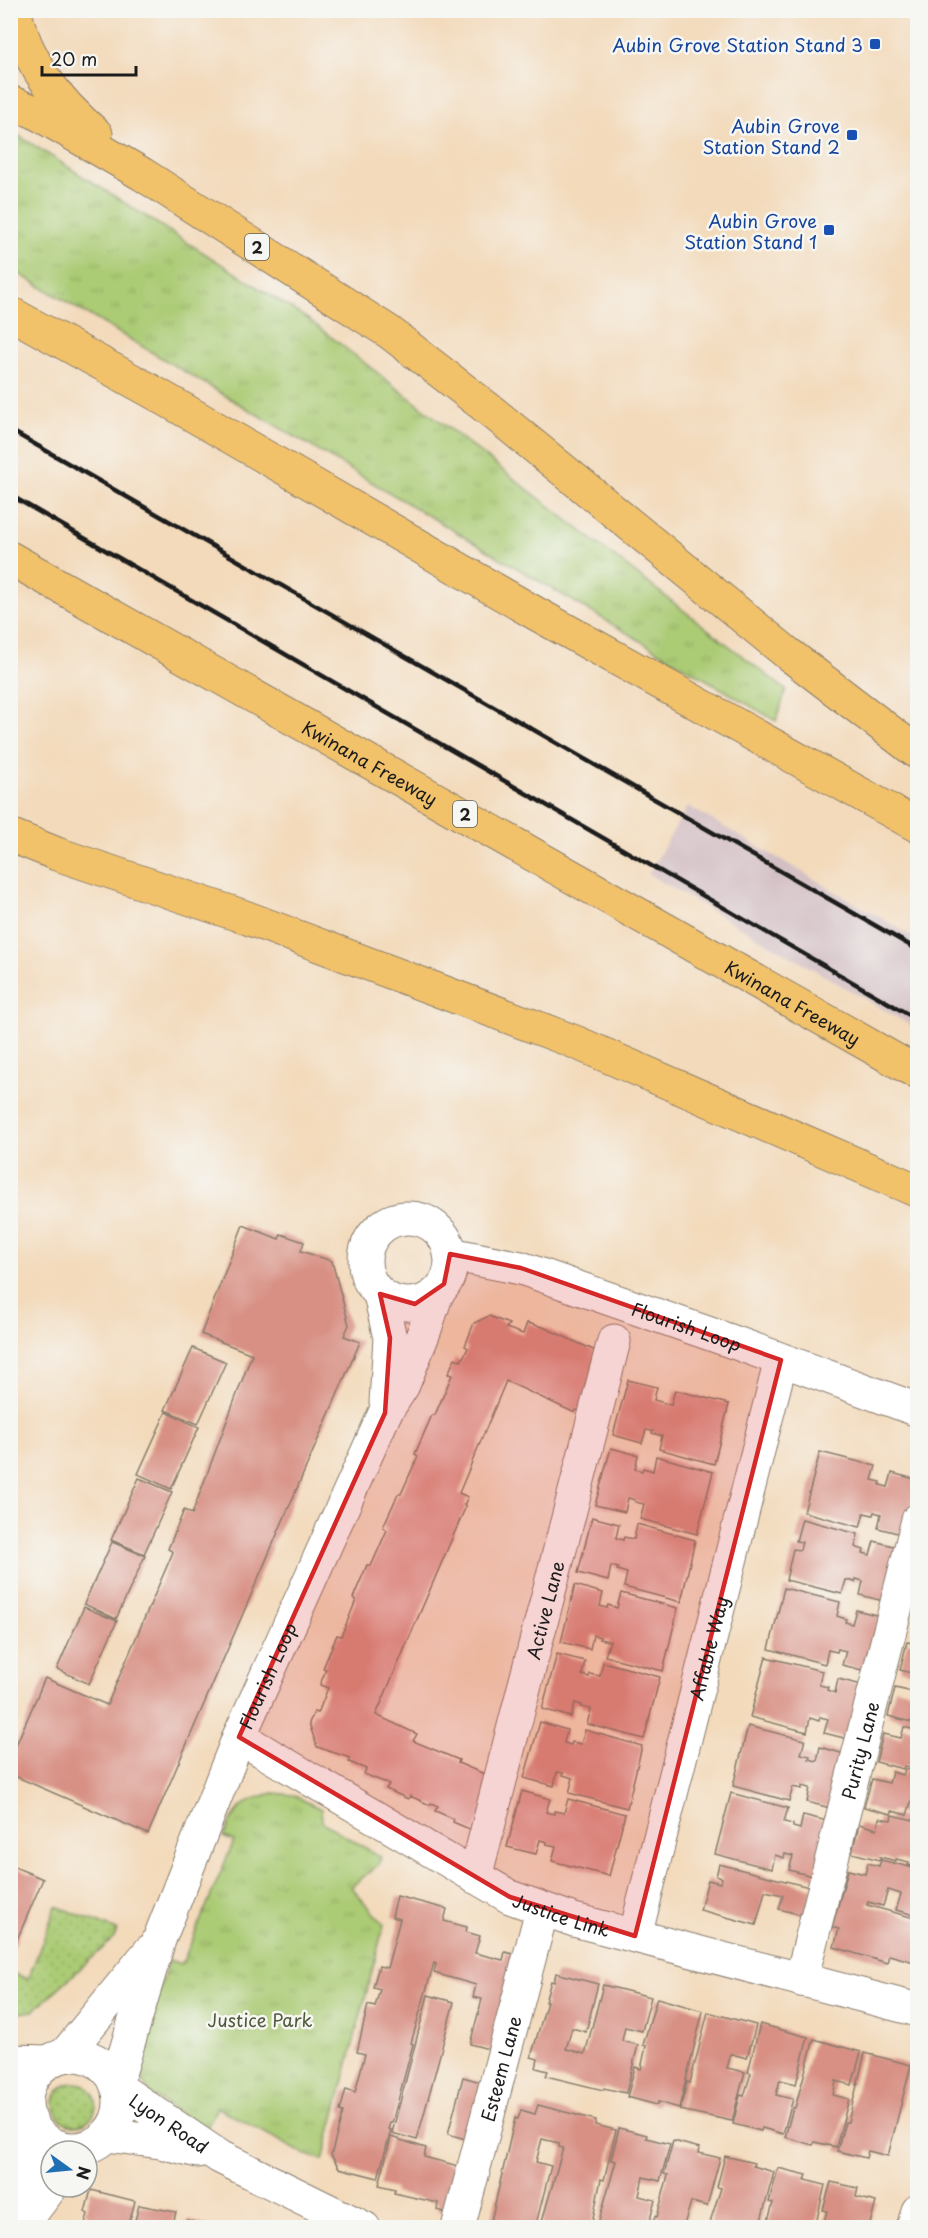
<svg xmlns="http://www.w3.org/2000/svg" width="928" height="2238" viewBox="0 0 928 2238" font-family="'Playpen Sans',sans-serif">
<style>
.railway{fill:#d2bec3}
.grass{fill:url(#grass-tufts);stroke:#647448;stroke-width:1.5}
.garden{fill:url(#garden-dots);stroke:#647448;stroke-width:1.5}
.building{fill:#d89084}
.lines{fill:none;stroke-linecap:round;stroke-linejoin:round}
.minor-casing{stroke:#887b6c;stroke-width:35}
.highway-casing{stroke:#887b6c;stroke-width:35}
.minor{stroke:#fff;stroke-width:33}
.highway{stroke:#f2c26a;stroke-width:33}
.rail{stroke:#1c1c1c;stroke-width:4.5}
.marked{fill:#d62828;fill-opacity:0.2;stroke:#d62828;stroke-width:4.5;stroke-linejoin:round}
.transit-dot{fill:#1a4fb4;stroke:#f6f6f2;stroke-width:2}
.labels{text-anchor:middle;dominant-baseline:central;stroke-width:5;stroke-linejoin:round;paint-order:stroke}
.shield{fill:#f6f6f2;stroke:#5d5d5c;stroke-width:1.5}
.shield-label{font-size:16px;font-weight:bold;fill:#1c1c1c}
.transit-label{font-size:18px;fill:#164399;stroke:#f6f6f2;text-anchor:end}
.street-label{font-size:18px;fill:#1c1c1c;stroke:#f6f6f2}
.park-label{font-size:18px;fill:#4e593b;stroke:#f6f6f2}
</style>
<defs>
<pattern id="grass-tufts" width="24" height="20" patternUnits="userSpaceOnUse" patternTransform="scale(1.5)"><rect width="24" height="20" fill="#abcb74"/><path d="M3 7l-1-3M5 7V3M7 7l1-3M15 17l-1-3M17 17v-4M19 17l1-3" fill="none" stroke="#93ae64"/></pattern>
<pattern id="garden-dots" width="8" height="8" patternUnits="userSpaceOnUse" patternTransform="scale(1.5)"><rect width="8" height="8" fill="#abcb74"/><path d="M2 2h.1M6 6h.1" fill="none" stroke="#93ae64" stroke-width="1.8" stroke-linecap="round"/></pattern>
</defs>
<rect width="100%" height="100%" fill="#f6f6f2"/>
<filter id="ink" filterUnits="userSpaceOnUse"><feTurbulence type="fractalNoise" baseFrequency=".0167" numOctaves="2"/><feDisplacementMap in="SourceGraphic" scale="12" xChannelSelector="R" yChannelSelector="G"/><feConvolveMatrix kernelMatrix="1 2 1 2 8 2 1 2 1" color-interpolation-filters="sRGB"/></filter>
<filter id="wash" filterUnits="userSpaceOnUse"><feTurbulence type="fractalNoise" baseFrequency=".008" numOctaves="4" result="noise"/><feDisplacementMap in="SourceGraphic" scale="24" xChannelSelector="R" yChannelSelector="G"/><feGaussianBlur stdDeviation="1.35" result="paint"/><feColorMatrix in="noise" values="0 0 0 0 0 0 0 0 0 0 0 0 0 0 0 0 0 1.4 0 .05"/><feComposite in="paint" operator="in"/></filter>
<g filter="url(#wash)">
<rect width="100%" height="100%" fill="#f3dabb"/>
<path class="railway" d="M688,806l229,133v90l-269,-155z"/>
<g class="grass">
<path d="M11,134h5l292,185 478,371 -10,31 -765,-452z"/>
<path d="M274,1793l19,2 28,14 1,13 59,35 -3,8 -27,22 33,38 -61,235 -19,-6 -87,-47 -11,23 -55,-35 -15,-27 33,-108 13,4 52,-123 -11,-4c14,-29 18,-37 51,-44z"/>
</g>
<g class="garden">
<path d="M56,1906l61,24 -3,8 -81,73 -22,3 1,-41 16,6z"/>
<circle cx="75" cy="2104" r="21"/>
</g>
<g id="blocks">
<g class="building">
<path d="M243,1225l36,14 2,-5 23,8 -3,9 31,10 17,64 -5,11 16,6 -212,492 -138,-60v-15l35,-81 62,27 66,-153 -5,-3 16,-39 8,4 60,-160 -51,-20z"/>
<path d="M489,1316l20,8 -3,4 17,6 4,-11 16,4 57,26 -14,60 -10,-3 -1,3 -69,-32 -47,112 9,4 -4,8 2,1 -90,209 41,19 -4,7 46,19 -1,3 38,16 -22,52 -21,-9 1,-3 -19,-8 3,-5 -7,-3 -1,2 -20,-9 -2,3 -22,-10 3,-5 -25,-10 2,-5 -17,-7 1,-4 -33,-11 -8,-24 5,-11 4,1 10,-25 -8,-3 6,-16 -3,-1 14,-33 4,1 9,-21 6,-15 -3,-2 14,-33 4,1 16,-36 -4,-3 15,-33h3l17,-38 -3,-2 17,-39h3l17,-40 -4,-1 7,-16 6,3 7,-13 -3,-2 9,-23z"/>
<path d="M193,1348l33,14 -28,62 -33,-14z"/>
<path d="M628,1380l29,7 -3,13 17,5 4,-15 54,14 -15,60 -55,-15 3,-13 -10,-3 1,-2 -7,-1 -4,13 -29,-8z"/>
<path d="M166,1412l33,15 -28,62 -33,-15z"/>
<path d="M611,1448l27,7 -3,14 7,2 1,-3 10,3 3,-15 57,16 -16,62 -57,-15 4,-15 -9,-2v-2l-7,-2 -3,14 -30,-7z"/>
<path d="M820,1452l56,14 -4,14 9,2 -1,3 8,2 4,-14 26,7 -13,55 -27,-7 3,-14 -7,-2 -1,3 -9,-2 -4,14 -56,-15z"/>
<path d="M139,1478l33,14 -28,62 -33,-14z"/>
<path d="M592,1517l27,7 -3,14 7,2 1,-3 10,2 3,-15 58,16 -14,62 -57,-15 3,-14 -10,-3 1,-2 -7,-2 -3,15 -30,-8z"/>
<path d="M802,1519l56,15 -3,13 9,3 -1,3 7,2 4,-14 27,7 -14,54 -27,-7 3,-14 -7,-2 -1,3 -9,-2 -4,14 -56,-14 7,-31 7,1 2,-8 -6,-1z"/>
<path d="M112,1542l33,14 -29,63 -32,-15z"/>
<path d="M575,1585l28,8 -3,13 7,2 1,-3 9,3 4,-15 57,15 -15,63 -58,-15 5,-15 -11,-2 1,-2 -7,-2 -3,14 -29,-7z"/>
<path d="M784,1588l56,14 -3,14 9,3 -1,3 7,2 4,-14 28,7 -14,55 -28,-7 4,-14 -8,-2 -1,3 -9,-2 -3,14 -56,-15z"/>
<path d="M84,1607l33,14 -28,63 -32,-15z"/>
<path d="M907,1642l11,2v31l-18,-5z"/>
<path d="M557,1654l28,7 -3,14 7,2 1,-3 10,2 3,-14 57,15 -16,62 -57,-15 4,-15 -10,-2 1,-2 -7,-2 -4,14 -29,-8z"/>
<path d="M766,1657l56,14 -3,14 9,2 -1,3 8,3 3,-14 28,7 -14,54 -28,-7 4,-14 -8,-2 -1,4 -9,-3 -3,14 -57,-15z"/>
<path d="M916,1681l2,1v39l-3,2 -27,-7 7,-28 18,4z"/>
<path d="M540,1722l27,8 -3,13 7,2 1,-3 9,2 4,-14 57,16 -15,62 -58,-15 4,-15 -10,-3 1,-2 -7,-1 -3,14 -30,-8z"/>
<path d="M916,1722l2,47 -14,-3 -1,3 -27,-7 7,-28 18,4 3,-11 11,3z"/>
<path d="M748,1726l57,14 -4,14 9,2 -1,3 8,2 3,-14 28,8 -14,54 -27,-7 3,-14 -8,-2v3l-9,-2 -4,14 -56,-15z"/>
<path d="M905,1769l13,3v29l-6,-2 -5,16 -15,-4 -1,3 -27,-7 8,-28 17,4 3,-11 11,3z"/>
<path d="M522,1791l28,8 -4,13 8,2v-3l10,2 4,-14 57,15 -16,62 -57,-15 4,-15 -10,-2 1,-2 -7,-2 -4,14 -29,-7z"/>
<path d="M731,1793l57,15 -4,14 9,2v3l7,2 3,-14 28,7 -15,55 -27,-7 4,-14 -8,-2 -1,4 -9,-3 -3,14 -57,-15z"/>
<path d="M892,1815l26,6v47l-10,-3 1,-3 -13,-3v2l-16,-4v3l-28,-7 7,-29 18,5 2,-11 12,2z"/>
<path d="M881,1860l37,9v47l-22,-6 5,-16 -13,-4 -5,16 -15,-4 -1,3 51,14v44l-29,-8 -2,8 -53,-16 5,-18 -7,-2 16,-57 17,4 3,-11 11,3z"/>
<path d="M719,1864l94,24 -7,28 -27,-7 4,-14 -18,-4 -9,34 -56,-15 8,-30 12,3 2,-5 -6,-2z"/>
<path d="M10,1865l33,14 -33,77z"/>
<path d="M397,1896l50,13 -3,12 23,6 -1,5 14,4 -5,17 28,7 2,-8 16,4 -25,95 -26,-7 12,-45 -9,-2 3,-12 -42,-12 2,-9 -2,-1 -23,80 2,1 -21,79h-2l-2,6 3,1 -13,48 -39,-10 -8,-13 12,-43 -3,-1 6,-22 9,3 10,-38 -8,-2 11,-47 7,2 5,-18 -7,-2 6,-21 8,2 13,-49 -8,-2z"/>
<path d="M556,1973l42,11 -12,48 -14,-4 -6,21 19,5 18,-69 48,12 -9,34 -17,-4 -3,14 16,4 -12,48 -22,-5 -1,2 -57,-14 2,-5 -12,-3 2,-9 -7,-2 16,-55h-2l6,-21 3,1z"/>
<path d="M428,1995l26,7 -37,138 -25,-7z"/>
<path d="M657,1998l46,13 -24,97 -21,-6 -1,3 -30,-8 8,-30 6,2 5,-23 -3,-1z"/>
<path d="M708,2012l48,13 -9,33 -16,-4 -4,14 18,4 -13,49 -52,-11 7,-28 3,1z"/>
<path d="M760,2024l48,13 -12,47 -16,-4 -4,15 17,4 -10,35 -21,-6 -1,3 -28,-7 7,-29 4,1 7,-23 -3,-1z"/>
<path d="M814,2039l47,13 -9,33 -16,-4 -3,14 16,4 -13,48 -22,-5 -1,3 -28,-8 8,-29h2z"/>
<path d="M865,2053l46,12 -23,91 -20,-5 -2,7 -29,-7 8,-29h3z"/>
<path d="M463,2077l25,7 -16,57 -24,-7z"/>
<path d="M538,2105l58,15 -1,5 21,5 -12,50 -3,-1 -10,49h-51l23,-80 -4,-1v-4l-17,-4 -6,23 15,4 -16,62h-22l-22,-7 24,-103 3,1 3,-9 14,4z"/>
<path d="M619,2128l28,7 -1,3 24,6 -10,37 -17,-4 -4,19 16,4 -7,28h-51l19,-67 -5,-1z"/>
<path d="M391,2137l35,11 -2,9 42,11 -12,47 -17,-5 1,-7 -44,-10 1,-4 -16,-4z"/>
<path d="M673,2141l27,7 -1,5 21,5 -13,48 -16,-4 -7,23 6,3h-38l3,-12 2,1 11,-42 -4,-1z"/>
<path d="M725,2156l29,7 -1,3 21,6 -15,56h-51l13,-40 -4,-1z"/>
<path d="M778,2168l29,7 -2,5 20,5 -10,43h-49l7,-25 -4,-1z"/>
<path d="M831,2182l27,6 -2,9 20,5 -7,26h-47l5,-17 -4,-1z"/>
<path d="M91,2190l44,11 -7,27h-50l1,-4 6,1 3,-11 -3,-2z"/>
<path d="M139,2205l37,7 -4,16h-39z"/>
<path d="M187,2220l26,7v1h-28z"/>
</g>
</g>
</g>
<g filter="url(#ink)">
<use href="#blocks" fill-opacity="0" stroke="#887b6c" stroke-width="1.5"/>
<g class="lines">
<g class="minor-casing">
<g id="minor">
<circle cx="408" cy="1261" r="43"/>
<path id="s1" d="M450,1254l71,14 218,76 179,66"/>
<path d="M380,1294l10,44 -4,64"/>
<path id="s2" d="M239,1737l271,160 64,23 344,90"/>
<path id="s3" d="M475,1877l139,-536"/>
<path id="s4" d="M635,1936l146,-576"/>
<path id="s5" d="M801,1980l117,-460"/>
<circle cx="73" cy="2102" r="47"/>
<path d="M64,2056l86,-105"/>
<path d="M10,2061l39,1"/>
<path id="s6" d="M116,2084l43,-144 80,-203 146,-324 18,-28 21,-53 13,-39"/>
<path id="s7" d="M118,2088l102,69 144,71"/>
<path d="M107,2135l53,7 38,9"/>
<path d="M11,2228l11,-38 8,-71"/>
<path d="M20,2228l31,-41"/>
<path id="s8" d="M458,2228l84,-318"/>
<path d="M913,2228l5,-17"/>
</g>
</g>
<g class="highway-casing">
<g id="highway">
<path d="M14,10c13,52 42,90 82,124"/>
<path d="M10,102l25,10 107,62 247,158 102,79 296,242 131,100"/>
<path d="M10,313l143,79 382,221 383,213"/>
<path id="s9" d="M10,558l908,515"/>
<path d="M10,835l47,19 185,62 333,126 343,149"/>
</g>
</g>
<use href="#minor" class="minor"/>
<use href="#highway" class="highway"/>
<g class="rail">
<path d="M10,430l908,520"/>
<path d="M10,495l908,525"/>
</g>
</g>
</g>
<path class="marked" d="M450,1254l71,14 260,92 -146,576 -125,-39 -271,-160 146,-324 5,-75 -10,-44 35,10 29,-20z"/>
<g class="transit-dot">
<rect x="869" y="38" width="12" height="12" rx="3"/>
<rect x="846" y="129" width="12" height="12" rx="3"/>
<rect x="823" y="224" width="12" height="12" rx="3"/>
</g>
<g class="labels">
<g class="shield">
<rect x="245" y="234" width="24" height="26" rx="4.5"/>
<rect x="453" y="801" width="24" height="26" rx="4.5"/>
</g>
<g class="shield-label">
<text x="257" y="247">2</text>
<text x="465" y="814">2</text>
</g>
<g class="transit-label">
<text x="863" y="44">Aubin Grove Station Stand 3</text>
<text x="840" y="125">Aubin Grove<tspan x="840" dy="21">Station Stand 2</tspan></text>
<text x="817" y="220">Aubin Grove<tspan x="817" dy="21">Station Stand 1</tspan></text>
</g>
<g class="street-label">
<text stroke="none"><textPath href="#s9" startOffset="414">Kwinana Freeway</textPath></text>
<text stroke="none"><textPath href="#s9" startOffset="900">Kwinana Freeway</textPath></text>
<text stroke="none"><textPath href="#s1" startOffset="248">Flourish Loop</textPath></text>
<text stroke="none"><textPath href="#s3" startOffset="276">Active Lane</textPath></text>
<text stroke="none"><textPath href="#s4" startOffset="297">Affable Way</textPath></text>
<text stroke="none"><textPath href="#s6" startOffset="436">Flourish Loop</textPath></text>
<text stroke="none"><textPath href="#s5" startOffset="237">Purity Lane</textPath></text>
<text stroke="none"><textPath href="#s2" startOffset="369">Justice Link</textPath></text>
<text stroke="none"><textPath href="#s8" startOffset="165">Esteem Lane</textPath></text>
<text stroke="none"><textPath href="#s7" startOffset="62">Lyon Road</textPath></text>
</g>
<g class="park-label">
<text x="260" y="2019">Justice Park</text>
</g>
</g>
<rect width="928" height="2238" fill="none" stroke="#f6f6f2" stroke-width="36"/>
<g transform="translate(69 2169) rotate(105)"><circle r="28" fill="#f6f6f2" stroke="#9f9f9c" stroke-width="1.5"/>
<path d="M0-4.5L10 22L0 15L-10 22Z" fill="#1f6fb2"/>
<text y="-9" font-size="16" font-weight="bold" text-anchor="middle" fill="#1c1c1c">N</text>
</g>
<path d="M42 66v9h94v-9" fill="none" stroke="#1c1c1c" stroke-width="3"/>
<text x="51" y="66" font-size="18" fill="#1c1c1c" stroke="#f6f6f2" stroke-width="4.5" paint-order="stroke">20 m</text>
</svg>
